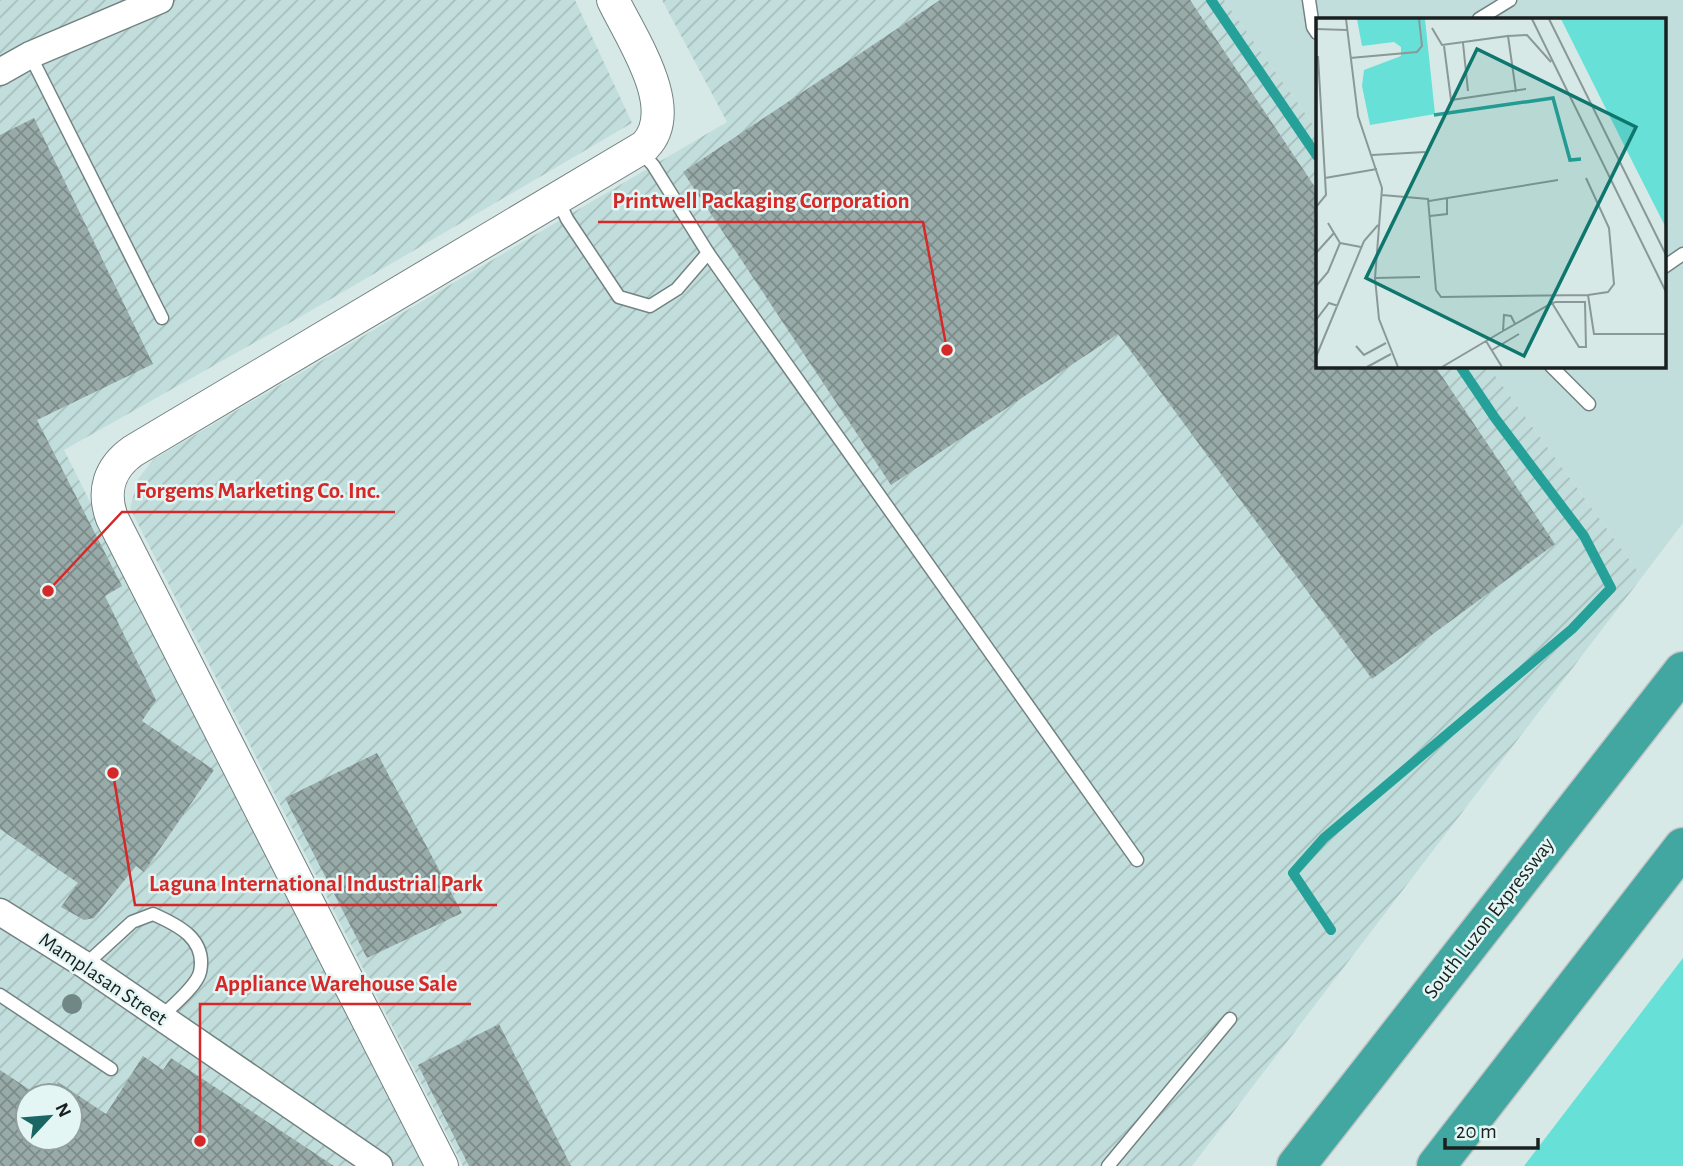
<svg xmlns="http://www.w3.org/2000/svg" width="1683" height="1166" viewBox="0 0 1683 1166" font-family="'Alegreya Sans',sans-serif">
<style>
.built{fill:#c2dedc}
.industrial{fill:url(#industrial-furrows);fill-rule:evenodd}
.grass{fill:#67e0d8}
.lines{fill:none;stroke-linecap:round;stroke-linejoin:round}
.stream{stroke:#26a19a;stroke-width:10}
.building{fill:url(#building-cross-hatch)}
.service-casing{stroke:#728382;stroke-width:15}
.minor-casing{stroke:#728382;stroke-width:29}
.tertiary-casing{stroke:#728382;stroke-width:34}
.motorway-casing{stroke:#c3c5c5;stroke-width:41}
.service{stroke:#fff;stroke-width:12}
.minor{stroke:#fff;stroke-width:26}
.tertiary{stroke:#fff;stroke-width:32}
.motorway{stroke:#42a7a1;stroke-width:38}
.tree{fill:#708785}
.labels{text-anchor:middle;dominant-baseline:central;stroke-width:5;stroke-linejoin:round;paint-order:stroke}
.street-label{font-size:21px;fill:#19201f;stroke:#e3f6f4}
.inset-river{fill:none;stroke:#26a19a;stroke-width:3.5}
.inset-road{fill:none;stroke:#8a9997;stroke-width:2}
.view{fill:#0f766e;fill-opacity:0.15;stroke:#0f766e;stroke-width:3.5}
.inset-edge{fill:none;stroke:#19201f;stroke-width:3.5}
.leader{fill:none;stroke:#d62828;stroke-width:2.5}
.callout-dot{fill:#d62828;stroke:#e3f6f4;stroke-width:2.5}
.callout-label{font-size:23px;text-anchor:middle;font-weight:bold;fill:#d62828;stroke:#e3f6f4;stroke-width:5;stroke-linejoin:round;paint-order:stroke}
</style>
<defs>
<pattern id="industrial-furrows" width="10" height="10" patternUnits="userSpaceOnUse" patternTransform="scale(1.75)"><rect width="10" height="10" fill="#c2dedc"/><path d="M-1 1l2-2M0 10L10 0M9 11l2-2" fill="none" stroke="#a6bebc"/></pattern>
<pattern id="building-cross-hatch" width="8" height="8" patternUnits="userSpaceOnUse" patternTransform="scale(1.75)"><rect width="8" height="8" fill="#98aba9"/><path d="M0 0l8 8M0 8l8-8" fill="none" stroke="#7b8b89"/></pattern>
</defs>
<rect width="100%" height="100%" fill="#d6e9e7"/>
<path class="built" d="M1224,0h459v523l-41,54 -154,-211h176v-347h-347v111z"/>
<g class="industrial">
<path d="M0,0h575l57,123 -332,194 -236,133 360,716h-424zM28,1096h42v42h-42z"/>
<path d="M662,0h562l93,130v236h171l154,211 -450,589h-729l-333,-658 8,-29 16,-20 573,-337z"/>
</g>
<path class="grass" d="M1683,958v208h-159z"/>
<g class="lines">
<g class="stream">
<path d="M1211,0l106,156"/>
<path d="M1331,930l-38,-57 31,-35 248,-209 39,-41 -27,-52 -89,-118 -35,-52"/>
</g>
</g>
<g class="building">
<path d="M940,0h250l127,190v176h118l120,178 -183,135 -254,-345 -227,151 -208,-313z"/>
<path d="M34,118l119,246 -116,56 85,166 -17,10 51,104 -14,21 72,49 -70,102 -8,-6 -42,52 -10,2 -23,-13 17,-24 -78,-54v-694z"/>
<path d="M377,753l85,160 -95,45 -82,-160z"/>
<path d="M499,1024l72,142h-102l-51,-101z"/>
<path d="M143,1056l20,14 8,-12 163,108h-334v-96l39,26h-11v42h42v-42h-20l8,-14 48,32z"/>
</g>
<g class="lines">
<g class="service-casing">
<g id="service">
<path d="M1309,0l4,27 4,6"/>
<path d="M1479,19l31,-19"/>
<path d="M30,55l132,263"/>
<path d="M640,151l13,14 55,88 429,607"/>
<path d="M558,200l9,19 52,78 31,9 27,-17 31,-36"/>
<path d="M1664,267l19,-13"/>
<path d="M1551,366l38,38"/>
<path d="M85,965l47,-43 21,-8c25,11 54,25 47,58 -3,14 -29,35 -39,45"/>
<path d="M0,995l111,74"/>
<path d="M1108,1166l122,-147"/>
</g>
</g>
<g class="minor-casing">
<g id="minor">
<path d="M0,72l30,-17 130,-55"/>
<path d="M0,912l85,53 294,201"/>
</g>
</g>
<g class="tertiary-casing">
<path id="tertiary" d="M442,1166l-330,-648c-10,-27 -3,-50 21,-67l512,-305c36,-37 -14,-108 -32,-146"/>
</g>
<g class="motorway-casing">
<g id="motorway">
<path d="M1296,1166l387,-495"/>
<path d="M1436,1166l247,-319"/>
</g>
</g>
<use href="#service" class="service"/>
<use href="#minor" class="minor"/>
<use href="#tertiary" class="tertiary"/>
<use href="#motorway" class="motorway"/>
</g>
<circle class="tree" cx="72" cy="1004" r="10"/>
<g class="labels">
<g class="street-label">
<text transform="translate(1489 918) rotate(-52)">South Luzon Expressway</text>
<text transform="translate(103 979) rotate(34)">Mamplasan Street</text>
</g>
</g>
<g transform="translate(1316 18)">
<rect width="350" height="350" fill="#d6e9e7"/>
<path d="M41,1h68l10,95 -65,11 -8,-39 2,-16 37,-14v-9l-7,-5 -32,4zM245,1h105v209l-40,-79z" fill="#67e0d8"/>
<path class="inset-river" d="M118,97l119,-17 17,62 11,-1"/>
<path class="inset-road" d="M30,1l12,97 24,72 -7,90 4,41 19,48M216,1l134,273M233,1l117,236M116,10l10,17 66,-9 8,56M0,11l31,1M192,18l19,-1 24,27M147,25l5,48M128,28l7,54 75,-11M34,40l67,-6 5,-6 -3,-27M56,137l53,-3M9,160l52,-9M270,160l23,50 5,56 -6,8 -20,3M66,177l46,4 8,91 5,7 147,-2 6,39h72M113,183l129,-21M0,189l10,-12 -8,-139M114,198l17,-2v-15M12,205l12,20M24,225l21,4M0,235l18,-20M59,260l45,-1M0,268l12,-14 12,-29M0,302l13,-17 9,3M187,313l1,-16 7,1 4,8M170,323l16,26M40,328l8,9 22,-12M176,332l27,-16M0,339l48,-116 14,-16M51,349l24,-13M126,349l61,-36 49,-28 4,-1h29l1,45h-7l-27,-44"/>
<path class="view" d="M161,31l159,78 -112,229 -158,-78z"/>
<rect width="350" height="350" class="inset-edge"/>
</g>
<path class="leader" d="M947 350L923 222H598M48 591L122 512H395M113 773L135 905H497M200 1141L200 1004H471"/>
<g class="callout-dot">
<circle cx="947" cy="350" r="7"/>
<circle cx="48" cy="591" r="7"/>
<circle cx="113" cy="773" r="7"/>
<circle cx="200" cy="1141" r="7"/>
</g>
<g class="callout-label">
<text x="761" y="208">Printwell Packaging Corporation</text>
<text x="258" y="498">Forgems Marketing Co. Inc.</text>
<text x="316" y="891">Laguna International Industrial Park</text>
<text x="336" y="991">Appliance Warehouse Sale</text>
</g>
<g transform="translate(49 1117) rotate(64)"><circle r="33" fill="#e3f6f4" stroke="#92a09f" stroke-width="2"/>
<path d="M0-5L12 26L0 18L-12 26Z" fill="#196662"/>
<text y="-10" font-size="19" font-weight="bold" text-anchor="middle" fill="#19201f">N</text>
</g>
<path d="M1445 1138v10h93v-10" fill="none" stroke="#19201f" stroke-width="3.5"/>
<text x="1456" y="1138" font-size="21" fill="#19201f" stroke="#e3f6f4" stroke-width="5" paint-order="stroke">20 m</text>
</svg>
